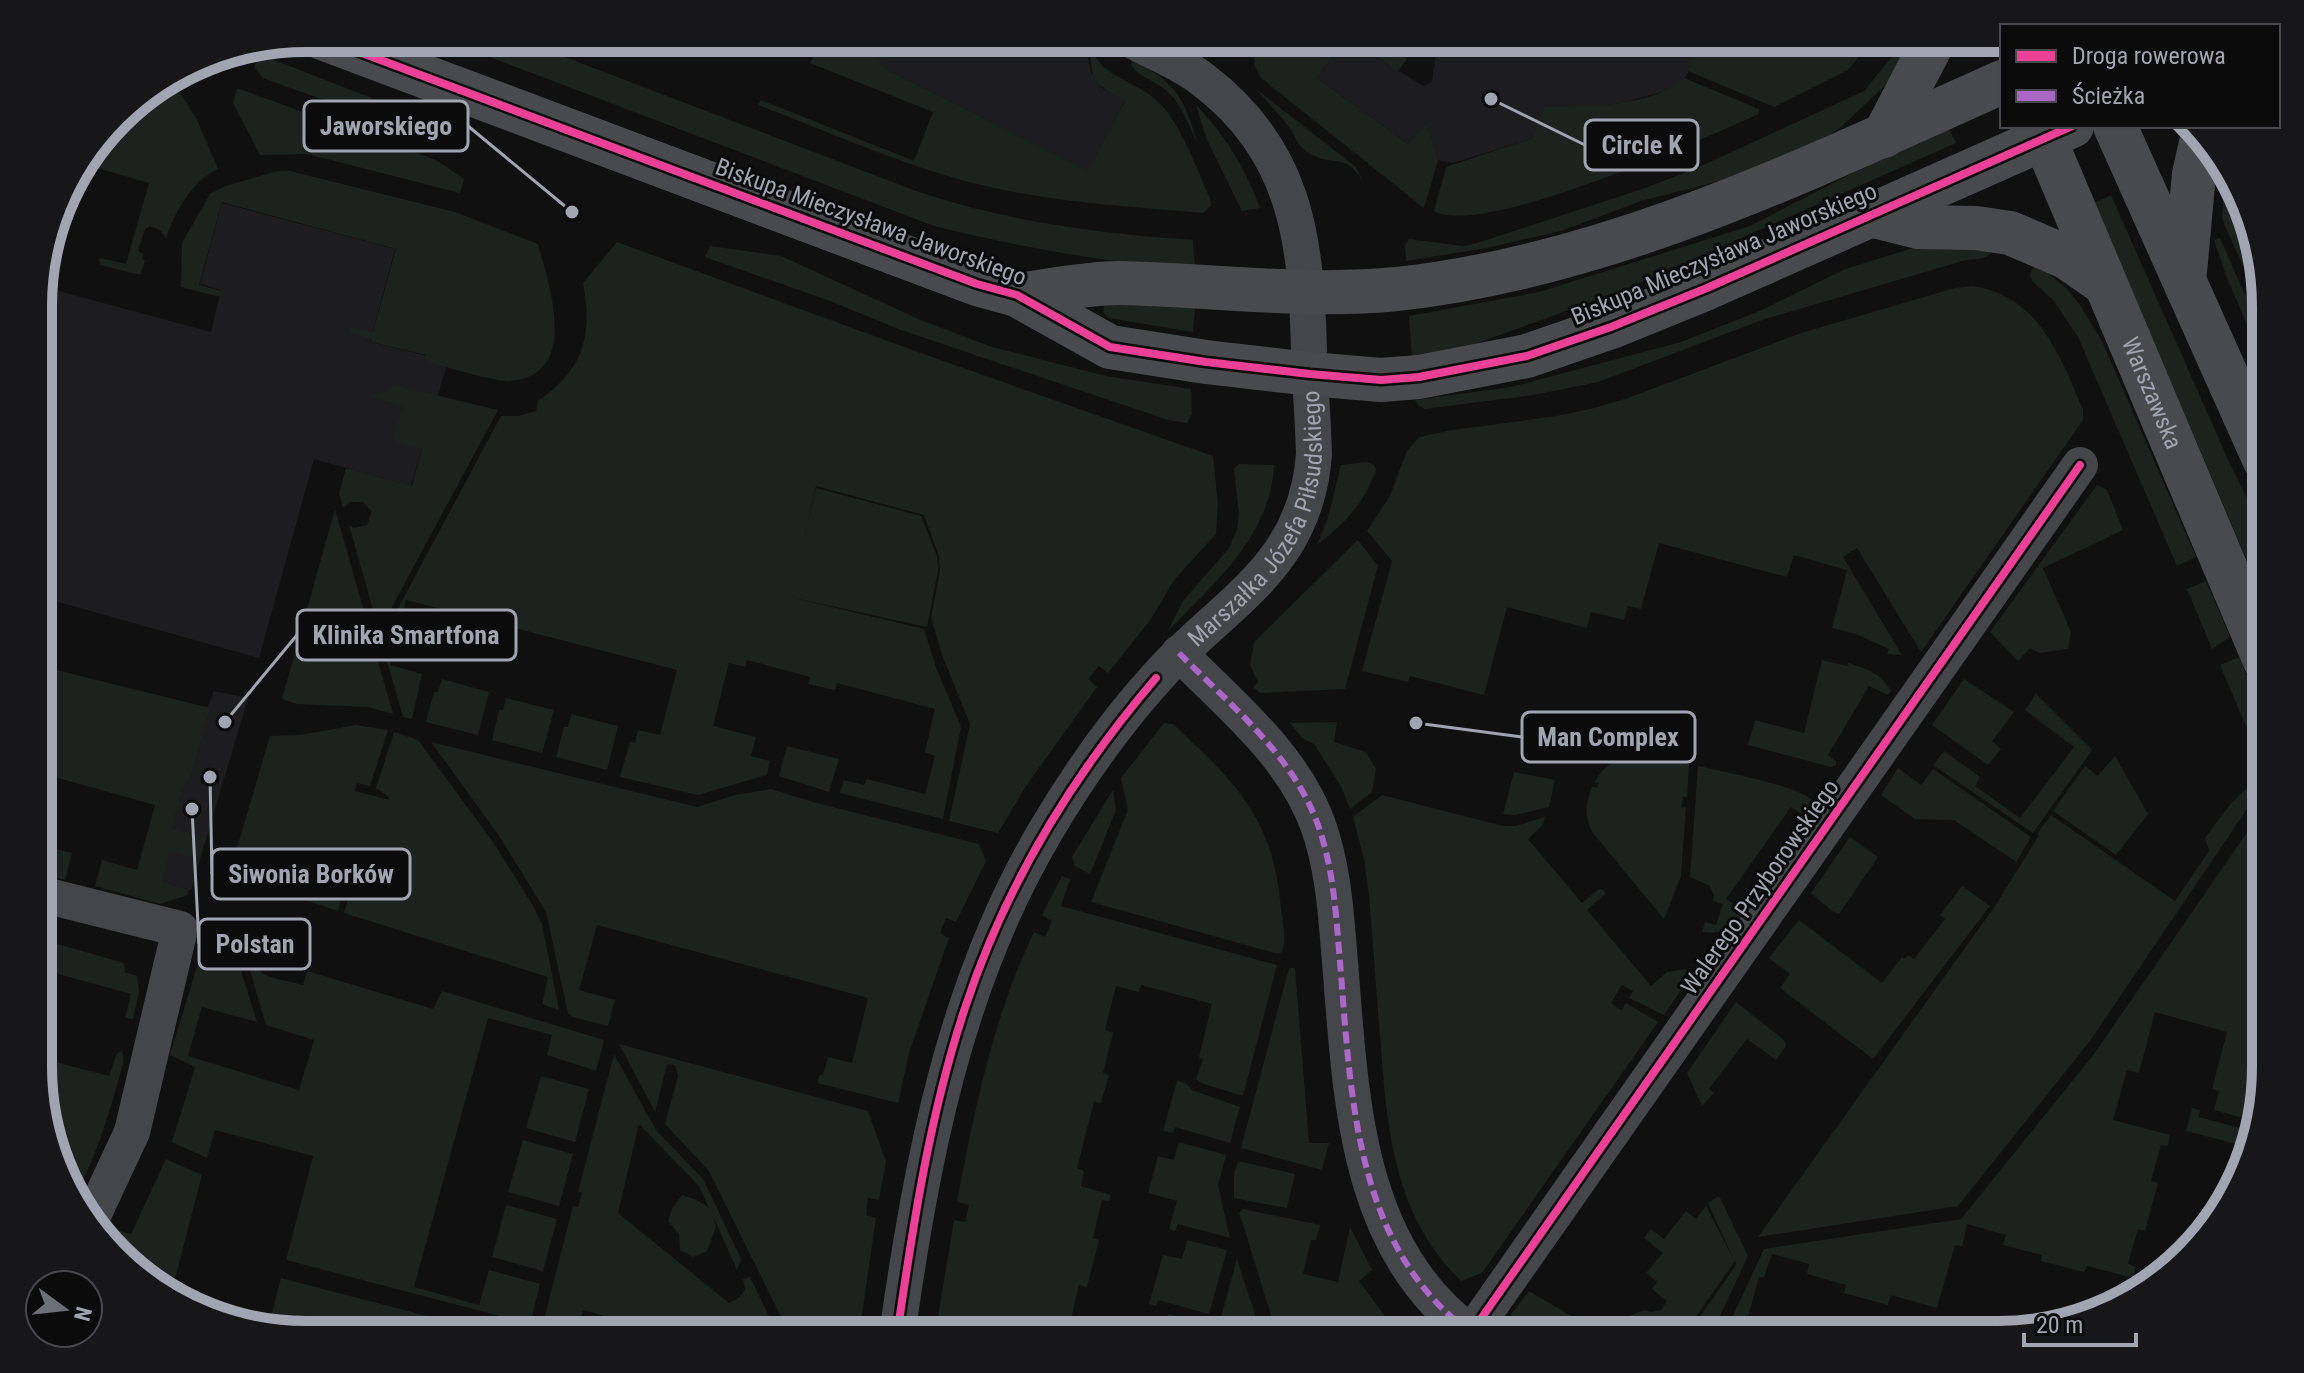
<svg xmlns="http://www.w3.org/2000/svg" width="2304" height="1373" viewBox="0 0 2304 1373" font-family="'Roboto Condensed',sans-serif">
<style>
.built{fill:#1d1d1f}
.green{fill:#1c221e}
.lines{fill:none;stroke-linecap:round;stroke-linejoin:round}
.street{stroke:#454649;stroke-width:36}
.secondary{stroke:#494a4d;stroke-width:44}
.quiet{stroke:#ac68c9;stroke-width:6;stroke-dasharray:12 6;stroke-linecap:butt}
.cycleway-casing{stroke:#0b0b0c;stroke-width:13}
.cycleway{stroke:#ea4096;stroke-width:8}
.labels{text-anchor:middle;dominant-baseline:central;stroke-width:6;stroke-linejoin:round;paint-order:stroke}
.street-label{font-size:24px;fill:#a1a4b1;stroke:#0b0b0c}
.rim{fill:none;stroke:#a1a4b1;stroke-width:10}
.leader{fill:none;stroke:#a1a4b1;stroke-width:3}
.callout-dot{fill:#a1a4b1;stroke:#0b0b0c;stroke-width:3}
.callout{fill:#0b0b0c;stroke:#a1a4b1;stroke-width:3}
.callout-label{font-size:26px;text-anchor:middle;font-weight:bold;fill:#a1a4b1}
</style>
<rect width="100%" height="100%" fill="#101011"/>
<g class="built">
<path d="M880,38h175l32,15 4,19 12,17 22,11 -36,72 -203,-103 -7,-7 -3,-9z"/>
<path d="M1346,38l77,48 9,-4 6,-44h261l-12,37 -12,13 -53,15 -24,3 -65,32 -80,25 -15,-3 -11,-36 -19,20 -91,-66z"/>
<path d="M222,203l173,46 -25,93 78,19 -37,125 -97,-27 -55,199 -215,-60 -4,3v-315l171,46 10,-42 -21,-6z"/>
<path d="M214,691l34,7 -57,192 -40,-1 47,-159z"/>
</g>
<g class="green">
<path d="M440,38h75l404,154c90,30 180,41 274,48l2,30c-91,-8 -173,-22 -261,-44z"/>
<path d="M823,38h57c-5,12 -4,21 6,31l202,102 37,-70c-26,-15 -34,-17 -35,-49h2c18,29 41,27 64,48 24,20 41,70 54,98l1,8 -8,7c-72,-6 -142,-10 -213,-26 -78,-17 -157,-54 -232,-82l3,-5 153,61 19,-49 -123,-49z"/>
<path d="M1246,38h100l-29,40 91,66 19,-21 11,37 -14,48 -163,-130 -7,-14 2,-23z"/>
<path d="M1349,38h22l36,21 -9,12z"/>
<path d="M1699,38h175l-26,32 -74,37 -86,-36z"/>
<path d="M256,53l113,44 68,36 9,6 -1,5 -182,-66 -8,-10z"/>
<path d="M1898,54l11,1 -17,24 -50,47 -18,13 -89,38 -94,24 -80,30 -74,17 -81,13 -1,-15 4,-7 54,7 11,-2 171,-56 52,-20 167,-77 26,-32z"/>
<path d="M1132,59c45,25 51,37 66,85 -9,-18 -16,-39 -30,-52 -11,-11 -31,-15 -37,-28z"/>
<path d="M175,76l3,4 -3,4 22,36 21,49c-25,11 -45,45 -52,70l-6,-9 -10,-4 -5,3 -7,22 5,3 -1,5 3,1 -5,15 -39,-10 -2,-5 2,-2 25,6 23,-81 -66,-19 46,-59z"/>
<path d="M1684,78l75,31v5c-54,24 -279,125 -325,97l12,-44 87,-29 11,-31c39,0 111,0 140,-29z"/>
<path d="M237,88l199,72 28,19 -4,14 -153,-39 -47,1 -27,-52z"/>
<path d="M1256,89l100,78 11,23c-19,-42 -31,-20 -60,-38 -9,-5 -12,-17 -18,-25 -10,-13 -22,-25 -33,-38z"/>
<path d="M1196,105c30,31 49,63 64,103l-18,3 -36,-73z"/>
<path d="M1949,129l7,14 -337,149 -172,62 -35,4 -3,-42 130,-24 211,-66 99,-51z"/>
<path d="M278,171h12l165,41 83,32c11,41 43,131 -28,137 -15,1 -67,-15 -85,-20l1,-6 -55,-13v-3l-21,-6 -3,-4 5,-2 21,5 23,-83 -174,-47 -23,83 22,6 3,4 -4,2 -39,-10 1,-44 28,-49 15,-8z"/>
<path d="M2230,185l20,58 -6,5 21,54v13l-43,-96 1,-17z"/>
<path d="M2111,195l119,269 35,70v68l-165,-386 -8,-12z"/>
<path d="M2220,238l45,102v26l-38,-88 -13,-38z"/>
<path d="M617,242l312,114 284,100 5,47 -2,31 -42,46 -23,39 -43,54 -9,-7 -11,13 9,8 -71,99 -28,47 -49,-12 21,-97 -28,-69 -11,-38 9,-46 -1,-15 -15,-41 -108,-29 -14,60 14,-58 105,28 16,40 1,15 -11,56 -137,-30 134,32 12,38 25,60 -18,92 -103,-26 4,-13 20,5 3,-6 58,15 10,-38 -10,-4 10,-43 -98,-26 -2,7 -27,-6 2,-7 -63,-17 -2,7 -16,-4 -16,63 43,11 -5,19 19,5 -3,14 -69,20 -78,-18 10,-35 5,1 3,-13 22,5 17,-65 -271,-70 -16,65 32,9 -10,45 -9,-2 -22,-77 120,-224h17l18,-5 2,-10c45,-31 55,-64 45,-118z"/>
<path d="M1951,242l45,4c-9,15 -14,12 -30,14l-201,59 -167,63 -64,13 -109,14 -7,-4 -3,-5 96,-13 170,-45 81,-32 83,-41 65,-20z"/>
<path d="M710,246l71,10 142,65 69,26 114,29 85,13 1,25 -5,9 -19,-3 -267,-90 -71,-29 -125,-44z"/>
<path d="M2035,262l32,27 13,16 22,36 94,216 -19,9 -99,-229 -24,-36 -22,-20 -2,-6z"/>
<path d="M1973,286c66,10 87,70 110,123v11l-162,232 -64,-104 -14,9 59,98 -15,-1 2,-5 -33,-15 -24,-6 15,-58 -53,-15 -7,22 -128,-34 -18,66 -13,-3 -4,14 -33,-8 -4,16 -80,-21 -23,88 -74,-19 -2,6 -46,-11 30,-110 -25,-30 23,-35 17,-45 12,-14 33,-7 105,-14 37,-8 34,-10 173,-65 154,-45z"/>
<path d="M1105,304l90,4 -2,24 -84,-14 -6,-6z"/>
<path d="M398,386l100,24 -119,221 -30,-106 5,3 13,-3 5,-14 -9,-9h-13l-7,6 -4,-14 7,-26 66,18 10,-37 -29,-8 10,-35 -34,-10z"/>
<path d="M1367,462l7,3 2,4c-11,34 -32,55 -59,76l10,-24 14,-56z"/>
<path d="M1239,464l35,1c-3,71 -60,118 -106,166l15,-30 46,-53 8,-18 2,-16 -5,-45z"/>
<path d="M2097,485l10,5 16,40 -80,38 28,64 -3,17 -29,4 -9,-5 -12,13 -28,-29z"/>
<path d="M335,509l58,205 -25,-7 -71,-3 -15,-5z"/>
<path d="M1358,540l20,26 -33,123 -85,4 -7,-6 5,-5 -8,-17 4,-23z"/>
<path d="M2206,581l24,56 -18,12 -25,-60z"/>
<path d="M2239,657l26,62v39l-4,3 -41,-96z"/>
<path d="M1822,660l25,6 1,-3c19,6 33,10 43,28l-3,4 -19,-9 -41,69 8,6v4l-5,2 -83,-22 7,-25 49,13z"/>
<path d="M40,666l170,42 -20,70 -6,5 -13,45 34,10 -6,21 -29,-8 -8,31 27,8 -1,5 -28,9 -65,-18 7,-26 35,10 18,-65 -115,-32z"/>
<path d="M442,679l47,13 -11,43 -52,-13 8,-30h4z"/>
<path d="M1964,679l50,33 -22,29 9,8 -13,16 -56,-40z"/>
<path d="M2036,694l56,56 -59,83 -100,-68 11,-14 36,26 -5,9 45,32 54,-71 -49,-37z"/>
<path d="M506,698l48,12 -12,43 -50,-13 7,-30h4z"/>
<path d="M571,714l47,12 -11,44 -51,-13 8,-30h4z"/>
<path d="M1337,722l-3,20 32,10 10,17 -4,23 -22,17 -9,-23 -27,-42 -12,-6 -12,-15z"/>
<path d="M1164,723l9,1c64,60 100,93 108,185 2,14 6,31 1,43l-4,2 -187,-52 37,-92 -7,-32z"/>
<path d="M356,725l32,5 -18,56 -13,-3 -2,8 34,9 -1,-4 -12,-8 18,-56 24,8 75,102 39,62 10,20 17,86 -17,-6 6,-27 -204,-64 7,-24 13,3 2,-7 -34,-9v3l13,4 -7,28 -109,-36 41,-139 30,-1z"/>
<path d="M431,742l266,65 38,-12 36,-6 42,13 166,42 7,17 -30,61 -10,-4 -6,15 9,5 -39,112 -12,53 -81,-20 2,-8h4l5,-18 24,6 16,-65 -271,-73 -18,65 36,10 -7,26 -35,-9 -5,-4 -22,-101 -46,-75z"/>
<path d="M787,746l52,13 -10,33 -50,-16z"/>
<path d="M1649,754l40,10 -2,34 -4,-2 -2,12 5,-1 -5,69 -17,43 -71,-86c-9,-17 -8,-28 -1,-46l5,1 2,-5 -4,-1c12,-22 30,-28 54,-28z"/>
<path d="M2115,756l33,58 -32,41 -63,-44 32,-45 13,10z"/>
<path d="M1698,766c25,6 98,19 114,34 6,5 6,11 6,17h-12l-15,-10 -65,92 15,10 4,13c-13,7 -27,13 -43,10l3,-10 11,3 7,-21 -10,-3 1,-5 -4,-10 -20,-9z"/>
<path d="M1898,768l23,17 12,-16 98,68 -15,25 -62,-42 -39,-1 -34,-24z"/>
<path d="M1514,772l41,8 -6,27 -34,8 -12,-1z"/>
<path d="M2247,788l4,8 -2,10 -159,235 -132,165 -200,31 237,-331 44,-71 -2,-1 14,-19 124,86 34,-50 -4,-13 26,-35z"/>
<path d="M1113,790l3,20 -26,64 -15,-8 -3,-9z"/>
<path d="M1382,795l121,31h13l29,-9 -2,8 -15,14 54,64 17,-14 5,1 1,4 -18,16 64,76 16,-14 19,-3 6,5 -28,41 -35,-17 4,-7 -11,-6 -11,18 10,7 5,-7 32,19 -176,251 -21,8c-69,-68 -74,-155 -81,-245 -4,-47 -7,-94 -11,-141l-5,-36 -11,-42z"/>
<path d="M2261,820l4,10v254l-11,37 -40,-11 5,-19 -7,-2 15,-57 -72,-20 -16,61 -12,-3 -14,50 57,15 -2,11 -7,-1 -10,36 7,2 -13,48 -7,-2 -10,35 8,3 -3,11 -46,-12 -3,6 -43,-11 1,-6 -39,-10 3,-10 -39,-11 -5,23 -7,-2 -18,63 -46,-13 -3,10 -44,-12 2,-8 -39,-11 2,-10 -37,-10 -8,23h-5l-16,58h-19l40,-86 197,-30 133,-165 161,-233z"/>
<path d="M1850,837l28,20 -39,57 -7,-3 -21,-18z"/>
<path d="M40,845l32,8 -7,27 -25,-7z"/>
<path d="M1062,876l8,3 -9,27 216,59 -34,131 -42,-13 -5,-4 7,-20 -4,-2 13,-53 -71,-19 -2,7 -23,-6 -11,44 8,3 -10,40 6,2 -8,28 -7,-1 -17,66 7,3 -3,15 30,9 -2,6 -7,-1 -9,38 6,2 -12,47 -8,-2 -9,38 5,2 -2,10h-138l19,-115 11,2 4,-17 -12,-3c17,-91 36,-185 77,-270l11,5 7,-16 -10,-6z"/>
<path d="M1962,886l28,20 -117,153 -93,-71 10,-14 -21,-16 30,-38 83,63 20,-26 2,2 4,-4 6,4 31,-40 -5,-4z"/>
<path d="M249,938h5c-11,40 18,39 49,47l4,-14 126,38 9,-18 162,49 -8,31 -49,-16 5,-20 -64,-17 -74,269 65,18 10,-35 51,14 -10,40 -244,-64 27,-104 -98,-26 -8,28 -35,-16 23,-75 -25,-12 31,-102 31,-11 25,80 -55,-15 -14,49 111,34 15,-50 -48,-15 -25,-85z"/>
<path d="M40,939l84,24 1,9 12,4 2,16 -6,27 -8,-1 6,-24 -91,-25z"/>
<path d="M1289,968h6l14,175h20l-7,27 -81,-22z"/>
<path d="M1736,1002l48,38 2,6 -10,14 -29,-21 -38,50 5,4 -12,13 -15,-33z"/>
<path d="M619,1044l249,67 18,51 -7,38 -11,-2 -2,17 10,3 -17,117h-69l-81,-164 -44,-47 13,-48 -3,-11 -8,-1 -12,48z"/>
<path d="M122,1051l2,9c-13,47 -25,92 -49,135l-35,-93v-44l69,18 8,-23z"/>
<path d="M614,1054l42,76 47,49 38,80 -4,11 -23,-52 2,9 -9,24 -14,6 -13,-7 -1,-16 -11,-13 4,-12 10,-14 13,4 14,9 -10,-22 -60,-62 -21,89 111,90 11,-6 5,-8 -2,-10 7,-2 28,58h-137l-9,-2 -1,2h-17l4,-15 -35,-10 -7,25h-36l33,-129 5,1 4,-14 -4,-1z"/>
<path d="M541,1076l48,13 -14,53 -49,-14z"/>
<path d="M1177,1081l8,2 7,7 48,17 -10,36 -55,-16 -2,6 -10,-2z"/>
<path d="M2192,1108l8,2 -1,7 52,14 -11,38h-4l-2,6 -6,-1 8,-30 -50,-13z"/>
<path d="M523,1140l50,14 -14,52 -51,-14z"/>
<path d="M1179,1142l47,13 -8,30 12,53 -52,-14 -3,7 -6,-2 8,-28 -29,-8 10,-37 16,4z"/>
<path d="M166,1159l36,16 -32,123 -63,-60 2,-3 -3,-4v-4l25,7z"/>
<path d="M1238,1161l57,13 -8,34 -53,-10v-25z"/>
<path d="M1719,1196l29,60 -37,79h-24l49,-70 -1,-4 -52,74h-46l-25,-12 32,-13 7,2 10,-2 6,-9 -15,-12 5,-7 -11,-9 17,-20 -19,-15 7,-9 13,10 22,-28 10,8 10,-13 27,52 -25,-55z"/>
<path d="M506,1205l51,14 -14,52 -51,-14z"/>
<path d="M1243,1209l77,16 -4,15h-5l-8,34 35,8 12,-55 22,43 -13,11 40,54h-122l-36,-117 -2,-5z"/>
<path d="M1187,1240l40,10 -18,64 -51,-14 -2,6 -7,-2 14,-49 19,4z"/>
<path d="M1237,1259l22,68 -38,-10z"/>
<path d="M281,1278l219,57h-195l-36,-10z"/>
<path d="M1529,1291l74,44h-72l-24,-16z"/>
<path d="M1168,1314l38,11 -3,10h-61l1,-7 19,6z"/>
<path d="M1957,1318l33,9 -2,7h-35z"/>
</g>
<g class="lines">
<g class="street">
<path d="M1179,653c51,52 114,102 139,172 16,45 18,91 22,137 11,133 14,288 134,373"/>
<path d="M40,894l140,35 -48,203 -42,90"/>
<path d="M1471,1333l609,-868"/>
<path id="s1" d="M897,1335c25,-175 57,-349 148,-503 33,-56 70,-109 114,-157 67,-74 147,-108 155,-221 -1,-35 -4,-69 -5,-104 -3,-110 -12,-199 -107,-271 -22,-17 -51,-28 -75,-41"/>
</g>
<g class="secondary">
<path d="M322,38l655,246 40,11 93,52 96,15 104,12 71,6 38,-3 108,-21 84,-29 96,-39 365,-162"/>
<path id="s2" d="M2039,126l226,535"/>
<path d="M2115,126l150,335"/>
<path d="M1884,136l51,-98"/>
<path d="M1870,215l48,12 58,1 34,5 56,24 39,27"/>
<path d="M2185,272l9,-98 8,-35"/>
<path d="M1017,295c33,-4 69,-12 102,-12 93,2 185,15 278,6 213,-23 412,-121 605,-207"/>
</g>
<path class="quiet" d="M1179,653c51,52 114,102 139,172 16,45 18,91 22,137 11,133 14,288 134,373"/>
<g class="cycleway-casing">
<g id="cycleway">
<path d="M322,38l655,246 40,11 93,52 96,15 104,12 71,6 38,-3 108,-21 84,-29 96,-39 365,-162"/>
<path d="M1471,1333l609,-868"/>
<path d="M897,1335c16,-110 33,-222 68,-327 40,-122 108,-233 191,-330"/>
</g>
</g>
<use href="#cycleway" class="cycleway"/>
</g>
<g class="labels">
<g class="street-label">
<text transform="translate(871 222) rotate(20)">Biskupa Mieczysława Jaworskiego</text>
<text transform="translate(1724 254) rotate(-23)">Biskupa Mieczysława Jaworskiego</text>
<text stroke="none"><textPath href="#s2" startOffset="290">Warszawska</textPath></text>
<text stroke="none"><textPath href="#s1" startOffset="916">Marszałka Józefa Piłsudskiego</textPath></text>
<text transform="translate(1760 887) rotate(-55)">Walerego Przyborowskiego</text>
</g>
</g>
<path d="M0 0H2304V1373H0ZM306 52H1998A254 254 0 0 1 2252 306V1067A254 254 0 0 1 1998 1321H306A254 254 0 0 1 52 1067V306A254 254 0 0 1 306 52Z" fill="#171719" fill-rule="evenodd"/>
<path class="rim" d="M306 52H1998A254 254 0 0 1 2252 306V1067A254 254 0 0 1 1998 1321H306A254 254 0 0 1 52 1067V306A254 254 0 0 1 306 52Z"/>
<path class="leader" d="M572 212L468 126M1491 99L1585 145M225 722L297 635M1416 723L1522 737M210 777L212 874M192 809L199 944"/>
<g class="callout-dot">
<circle cx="572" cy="212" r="8"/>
<circle cx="1491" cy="99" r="8"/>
<circle cx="225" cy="722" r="8"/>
<circle cx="1416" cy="723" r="8"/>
<circle cx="210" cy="777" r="8"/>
<circle cx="192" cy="809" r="8"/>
</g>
<g class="callout">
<rect x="304" y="101" width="164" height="50" rx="8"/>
<rect x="1585" y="120" width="113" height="50" rx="8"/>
<rect x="297" y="610" width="219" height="50" rx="8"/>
<rect x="1522" y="712" width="173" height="50" rx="8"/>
<rect x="212" y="849" width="198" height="50" rx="8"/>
<rect x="199" y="919" width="111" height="50" rx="8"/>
</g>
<g class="callout-label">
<text x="386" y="135">Jaworskiego</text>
<text x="1642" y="154">Circle K</text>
<text x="406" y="644">Klinika Smartfona</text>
<text x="1608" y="746">Man Complex</text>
<text x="311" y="883">Siwonia Borków</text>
<text x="255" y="953">Polstan</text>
</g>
<rect x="2000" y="24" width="280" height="104" fill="#0b0b0c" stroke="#47484e" stroke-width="2"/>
<rect x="2016" y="50" width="40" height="12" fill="#ea4096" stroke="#47484e" stroke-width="2"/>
<text x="2072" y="64" font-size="24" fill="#a1a4b1">Droga rowerowa</text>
<rect x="2016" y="90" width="40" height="12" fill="#ac68c9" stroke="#47484e" stroke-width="2"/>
<text x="2072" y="104" font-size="24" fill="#a1a4b1">Ścieżka</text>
<g transform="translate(64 1309) rotate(105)"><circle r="38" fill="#0b0b0c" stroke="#47484e" stroke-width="2"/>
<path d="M0-6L14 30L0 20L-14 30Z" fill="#6e7079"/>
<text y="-12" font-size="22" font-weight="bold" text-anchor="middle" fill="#a1a4b1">N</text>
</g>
<path d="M2024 1333v12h112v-12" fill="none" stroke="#a1a4b1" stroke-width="4"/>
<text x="2036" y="1333" font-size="24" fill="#a1a4b1" stroke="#0b0b0c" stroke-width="6" paint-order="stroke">20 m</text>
</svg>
